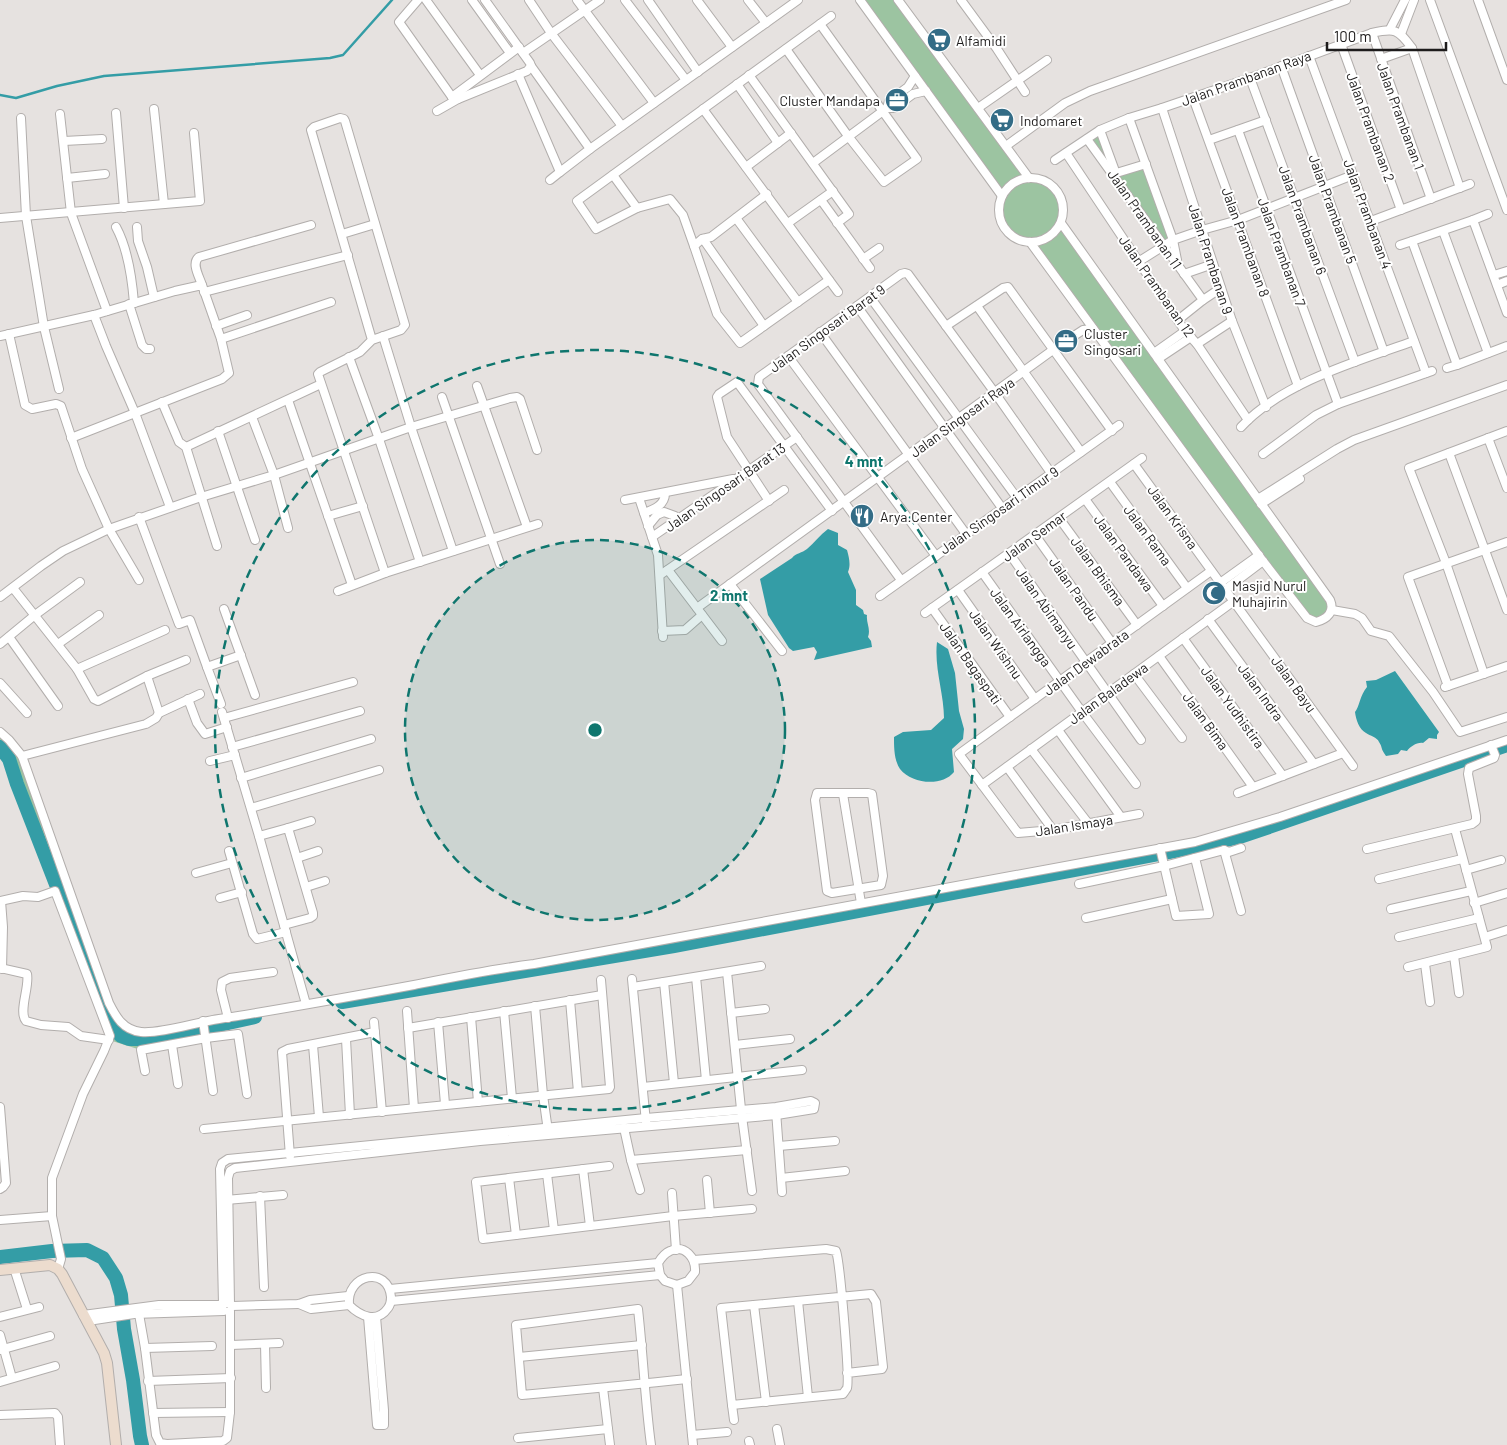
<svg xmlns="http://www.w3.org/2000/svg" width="1507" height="1445" viewBox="0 0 1507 1445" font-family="Barlow,sans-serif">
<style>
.green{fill:#9cc4a1}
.water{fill:#349da6}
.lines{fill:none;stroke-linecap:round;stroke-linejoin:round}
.stream{stroke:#349da6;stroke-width:2.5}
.river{stroke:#349da6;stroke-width:14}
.street-casing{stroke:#b2aeac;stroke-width:10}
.secondary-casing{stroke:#b2aeac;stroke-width:12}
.street{stroke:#fff;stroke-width:8}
.secondary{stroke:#ecdcce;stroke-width:10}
.ring{fill:none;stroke:#0f766e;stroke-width:2.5;stroke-dasharray:9 6}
.labels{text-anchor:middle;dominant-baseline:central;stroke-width:4;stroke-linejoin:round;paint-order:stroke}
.poi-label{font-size:14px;fill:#1e1c1c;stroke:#fff;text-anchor:start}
.street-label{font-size:14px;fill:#1e1c1c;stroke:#fff}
.centre{fill:#0f766e;stroke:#fff;stroke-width:2.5}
.ring-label{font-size:15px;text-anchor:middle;font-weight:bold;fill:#0f766e;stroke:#fff;stroke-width:4;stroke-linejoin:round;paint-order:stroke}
</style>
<rect width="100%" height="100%" fill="#e6e2e0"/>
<g class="green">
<path d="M860,0h38l131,177c25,2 40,22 32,47l269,376 1,12 -19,9 -219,-292 -11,-1 4,-8 -56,-78 -18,-6 -8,-9 -3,-6 -2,-13 3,-12z"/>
<path d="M1100,130l16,43 30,-9 31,99 -90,-124z"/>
<path d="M0,732l16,16 98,267 26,17 1055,-190 312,-102v5l-267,92 -66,14 -426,81 -508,87 -34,9v10l-65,12 -32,-10 -50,-150 -50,-131 -9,-12z"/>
</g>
<g class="water">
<path d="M828,529l10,4v12l9,5c2,7 4,15 1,22l8,18v15l7,5 1,4 3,1c-1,8 4,14 1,22l3,4 1,6 -58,13 3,-8 -3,-5 -21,4 -4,-3 -21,-33 -8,-36 32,-21c4,-5 10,-5 15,-9 7,-6 13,-14 21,-20z"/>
<path d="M937,642l11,7 7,24 4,38 5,18 -1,10 -11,10 2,23c-12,15 -42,12 -54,-3 -6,-9 -6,-22 -6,-32l9,-5 28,-2 13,-12c0,-25 -10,-50 -7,-76z"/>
<path d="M1395,671l44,61 -2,3v4l-8,-1 -6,5c-6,-1 -13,4 -16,8l-6,-1 -3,4 -12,2c-6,-8 -3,-8 -7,-14 -2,-5 -9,-6 -13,-9 -7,-4 -10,-13 -11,-21 4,-4 5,-17 12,-25l-1,-6 10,-1z"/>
</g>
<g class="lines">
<path class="stream" d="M0,95l16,3 41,-12 47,-10 226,-18 13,-3 49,-55"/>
<g class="river">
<path d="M0,747l9,12 8,25 94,242 10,10 8,3h19l53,-10 54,-12"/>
<path d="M342,1002l332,-56 500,-95 66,-14 267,-92"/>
<path d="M0,1257l52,-6 35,-1 16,8 13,20 5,17 3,34 9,51 7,56 2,9"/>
</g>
<g class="street-casing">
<g id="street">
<path d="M418,0l-19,22 53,75 6,2 69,-28 4,-5 -1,-3 -45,-63"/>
<path d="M426,0l54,75"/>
<path d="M472,0l38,53"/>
<path d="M529,0l22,33 71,93"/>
<path d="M577,0l77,103"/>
<path d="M625,0l61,80"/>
<path d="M648,0l50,72"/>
<path d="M697,0l35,47"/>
<path d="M748,0l18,23"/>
<path d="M860,0l142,196"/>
<path d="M898,0l131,178"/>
<path d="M961,0l36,49 28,43"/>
<path d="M1430,0l77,210"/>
<path d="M1478,0l29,80"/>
<path d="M1390,29l15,-29"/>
<path d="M1372,33l59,166"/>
<path d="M1401,34l13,-34"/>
<path d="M1341,44l60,166"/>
<path d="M786,49l62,87 36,46 33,-23 -97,-135"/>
<path d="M523,53l77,-53"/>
<path d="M1309,56l117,317"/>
<path d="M1381,59l31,-11"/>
<path d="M1281,66l103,286"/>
<path d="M518,74l42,98 30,-23 -59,-83"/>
<path d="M749,75l100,139 -12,9"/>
<path d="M1250,78l105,284"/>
<path d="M737,84l41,59"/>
<path d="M452,97l67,-50"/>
<path d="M1193,98l105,288"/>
<path d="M887,108l2,-7 19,-14 7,-11"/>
<path d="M887,108h7l19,-14 13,-3"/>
<path d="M978,108l69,-48"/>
<path d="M1162,108l70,213 34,86"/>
<path d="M154,109l10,95"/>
<path d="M703,109l135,183"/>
<path d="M437,111l21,-12"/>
<path d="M116,113l8,95"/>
<path d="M60,114l11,99 36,98"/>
<path d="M21,118l5,98 18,111 15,62"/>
<path d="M1129,118l44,122 4,20"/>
<path d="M1100,130l15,41"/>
<path d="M1238,130l100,274"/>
<path d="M1087,139l116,161"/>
<path d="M1209,140l57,-20"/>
<path d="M64,141l38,-2"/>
<path d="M1006,146l59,-43 25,-12 256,-91"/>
<path d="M590,149l208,-149"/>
<path d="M1066,153l119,178 12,13 51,76"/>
<path d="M1055,160l45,-30 29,-12 33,-10 88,-30 122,-45c23,-5 26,-4 40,15l48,140"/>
<path d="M813,163l74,-55"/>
<path d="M746,167l45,-34"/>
<path d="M1113,174l33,-10"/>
<path d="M613,175l24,33 33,-9 13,16 11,31"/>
<circle cx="1031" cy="210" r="32"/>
<path d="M67,178l38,-4"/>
<path d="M550,180l10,-8"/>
<path d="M767,194l-56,43 -9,2 -8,7 23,68 23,29 89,-63"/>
<path d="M821,200l49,68"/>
<path d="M637,208l-41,21 -19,-28 254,-185"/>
<path d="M0,218l200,-17 -6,-68"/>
<path d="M736,218l62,84"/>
<path d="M1473,220l15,-6"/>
<path d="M1371,221l99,-37"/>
<path d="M788,223l45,-32"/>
<path d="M116,227c12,22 16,51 18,76"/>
<path d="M137,227l1,14 9,26 7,30"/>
<path d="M1443,231l45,122"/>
<path d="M342,234l33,-10"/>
<path d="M703,239l61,87"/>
<path d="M1030,242l233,319 44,57 9,4c11,-3 19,-10 14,-22l-269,-377"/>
<path d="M1400,245l12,-4"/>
<path d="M863,259l16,-11"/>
<path d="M1138,262l35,-22 29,-10 36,-10 115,-45"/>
<path d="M1184,274l29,-10"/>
<path d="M1494,275l13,-4"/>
<path d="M202,285c-3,-9 -11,-22 -3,-28l112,-32"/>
<path d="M1497,285l10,-4"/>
<path d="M204,292l144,-37"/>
<path d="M870,297l147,201"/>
<path d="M129,304l13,41 4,4h4"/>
<path d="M857,306l145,202"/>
<path d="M977,306l104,146"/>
<path d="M1507,313l-34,-93 -61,21 45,124 50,-19"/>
<path d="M94,315l12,31 29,67 35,94"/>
<path d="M1178,320l25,-20 18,-12"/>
<path d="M216,326l31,-11"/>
<path d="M946,326l57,-38 5,-1 104,144"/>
<path d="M820,332l146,202"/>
<path d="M9,334l16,71 7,4 24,-5 5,2 21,63 27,60 30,51"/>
<path d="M0,336l94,-21 81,-24 27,-6 19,54 8,34 -7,6 -151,59"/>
<path d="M383,336l28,91 42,124"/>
<path d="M221,339l110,-37"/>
<path d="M372,340l-61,-210 3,-3 26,-9 4,1 1,2 60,204 -4,5 -29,10 -12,12 -40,20 -2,2 67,199"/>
<path d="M1197,344l35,-23"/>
<path d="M1154,353l31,-22"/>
<path d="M788,356l148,200"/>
<path d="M349,357l30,82 41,123"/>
<path d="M1158,359l33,-22"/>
<path d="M1447,368l10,-3"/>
<path d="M477,386l50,141"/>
<path d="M442,397l58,167"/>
<path d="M288,400l64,185"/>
<path d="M162,402l17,40 7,5 31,99"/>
<path d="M252,417l22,58 14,53"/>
<path d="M1241,427c42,-45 117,-66 173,-86"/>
<path d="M218,431l37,109"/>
<path d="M1488,438l19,50"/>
<path d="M186,447l135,-63"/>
<path d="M1449,453l58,157"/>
<path d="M1263,454l53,-39 22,-11 94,-33"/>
<path d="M1134,464l219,302"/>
<path d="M1110,482l77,106"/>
<path d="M639,498l19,57 5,82"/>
<path d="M1085,499l78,107"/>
<path d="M1258,499l79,-50 17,-9 153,-55"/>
<path d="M625,500l108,-21"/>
<path d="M769,501l-42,-64 -10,-40 2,-3 18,-12 95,129"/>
<path d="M1261,504l39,-25"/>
<path d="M644,513c11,-4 21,-8 21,-20"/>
<path d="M328,516l35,-10"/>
<path d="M139,517l40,107 11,-4 17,47"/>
<path d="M1059,518l78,107"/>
<path d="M648,526l9,-11 7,-3 11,4 2,4"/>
<path d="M1035,535l77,108"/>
<path d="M652,537l145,-100"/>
<path d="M1009,553l132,187"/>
<path d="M668,570l54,71"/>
<path d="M982,572l100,140 54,72"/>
<path d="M660,575l124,-85"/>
<path d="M901,580l-143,-196 1,-7 142,-103 4,-1 3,1 87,119 56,80"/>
<path d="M1220,583l39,-28"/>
<path d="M730,584l52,67"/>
<path d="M13,588l64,81 88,-39"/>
<path d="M1226,589l37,-28"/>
<path d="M958,590l77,109"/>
<path d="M338,591l47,-18 153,-49"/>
<path d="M880,596l239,-171"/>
<path d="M0,597l41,-31 22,-15 46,-22 92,-32 73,-22 137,-48 99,-29 7,-1 3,2 17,51"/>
<path d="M697,608l360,-261 26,-17 10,-1"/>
<path d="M932,608l78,109"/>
<path d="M224,609l31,86"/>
<path d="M1332,610l23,4 7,4 9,13 18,5 44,56 27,40 47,-15"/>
<path d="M925,613l217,-155"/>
<path d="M1208,619l106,145"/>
<path d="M662,631l23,-1 17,-15"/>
<path d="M9,637l49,69"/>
<path d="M1183,638l100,138"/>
<path d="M0,644l35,-29 45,-33"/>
<path d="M58,644l41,-29"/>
<path d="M1159,656l94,131"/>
<path d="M77,669l17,30 4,2 49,-25 39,-16"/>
<path d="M1134,674l48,64"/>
<path d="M1484,674l-38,-111 -37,-95 98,-37"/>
<path d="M147,676l12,37"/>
<path d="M0,683l27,30"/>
<path d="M1448,686l-40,-109 99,-35"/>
<path d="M1445,687l62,-21"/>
<path d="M188,699l9,24 8,11 22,-7"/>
<path d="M221,704l-14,-37 34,-12"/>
<path d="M222,712l37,124 47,168"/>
<path d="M224,718l129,-36"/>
<path d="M1058,730l63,87"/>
<path d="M0,732l9,8 13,16 87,247c7,14 14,27 32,29 20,2 56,-10 78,-13 65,-10 130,-22 195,-34 40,-8 79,-16 120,-21l661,-122 85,-25 227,-77"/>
<path d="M232,747l128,-36"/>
<path d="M1031,749l57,74"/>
<path d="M22,756l124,-32 10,-6 3,-5 41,-19"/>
<path d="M210,761l25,-6"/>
<path d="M1007,767l46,63"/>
<path d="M241,778l130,-39"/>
<path d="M982,785l252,-184"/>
<path d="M817,793h51l4,1 11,82 -2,9 -49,8 -5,-2 -12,-91z"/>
<path d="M1238,793l105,-40"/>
<path d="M843,794l18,109"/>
<path d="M251,808l128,-38"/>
<path d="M1139,814l-86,16 -35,3 -59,-79 252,-183"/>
<path d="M288,828l23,-7"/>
<path d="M259,836l29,-8 25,85v3l-3,2 -26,7"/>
<path d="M1160,848l16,68 33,-2 -14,-56"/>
<path d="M1367,849l105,-25 4,-3v-5l-8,-42 1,-6 25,-10 1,-3 -4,-10"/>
<path d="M1224,850l17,61"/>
<path d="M229,851l24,83 4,5 29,-7"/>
<path d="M297,858l21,-7"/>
<path d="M1466,870l35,-10"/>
<path d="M196,873l36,-10"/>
<path d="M1379,879l83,-20"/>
<path d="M1079,884l85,-18 60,-16 5,2 12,-4"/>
<path d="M306,887l19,-6"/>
<path d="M220,898l22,-6"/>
<path d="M0,901l23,-5 15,1 17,-6 55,145 -6,15 -21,43 -31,84v38l9,43 -3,10"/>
<path d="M1,901l2,26 -1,42"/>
<path d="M1474,903l33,-10"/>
<path d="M1391,909l80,-18"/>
<path d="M1086,918l86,-19"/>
<path d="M1399,937l80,-19"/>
<path d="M1485,937l22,-7"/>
<path d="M1454,956l5,37"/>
<path d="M1425,964l5,38"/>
<path d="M1408,967l79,-20 -32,-118"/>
<path d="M0,968l27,6c3,12 -9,38 -1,47l15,4 27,2 13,9 28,4"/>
<path d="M727,972l14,137 11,82"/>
<path d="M696,977l10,103"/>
<path d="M632,979l14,143"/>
<path d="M664,982l10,101"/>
<path d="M633,987l128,-21"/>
<path d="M570,1000l8,92"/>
<path d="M535,1006l8,89 5,36"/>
<path d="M407,1011l7,97"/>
<path d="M504,1011l8,87"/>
<path d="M731,1013l34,-4"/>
<path d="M471,1017l7,85"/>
<path d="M228,1018l-7,-28 1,-8 8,-4 43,-6"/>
<path d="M203,1021l10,70"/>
<path d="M374,1022l8,90"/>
<path d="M438,1022l7,82"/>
<path d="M408,1028l194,-33"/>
<path d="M346,1039l4,76"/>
<path d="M172,1045l6,39"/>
<path d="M313,1045l6,72"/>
<path d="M735,1045l55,-6"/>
<path d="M145,1071l-4,-21 65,-12 32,-4 9,60"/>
<path d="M643,1087l159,-17"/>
<path d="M0,1107l6,76 -3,4 -3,2"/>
<path d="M776,1111l6,81"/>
<path d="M624,1128l7,32 9,30"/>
<path d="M204,1129l405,-40 1,-2 -9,-107"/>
<path d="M779,1146l56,-5"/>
<path d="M290,1156l-8,-104 6,-3 87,-17"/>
<path d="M631,1160l116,-10"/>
<path d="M609,1166l-133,16 7,57 190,-23 79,-7"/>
<path d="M583,1169l7,57"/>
<path d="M547,1174l7,56"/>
<path d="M509,1178l7,57"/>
<path d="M781,1178l64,-7"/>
<path d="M707,1180l3,33"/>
<path d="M672,1193l4,57"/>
<path d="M260,1196l4,91"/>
<path d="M226,1200l57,-5"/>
<path d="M0,1220l52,-4"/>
<path d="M694,1260l132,-11 10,2c4,11 14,129 11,137 -1,2 -3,4 -4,6l-111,11 -11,-97 150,-14 5,8 7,65 -1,2 -35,4"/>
<path d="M14,1268l13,41"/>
<path d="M677,1285l16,160"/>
<path d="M390,1289l268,-26c3,-5 7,-10 12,-12 15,-7 26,7 25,21l-7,9 -11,4 -12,-4 -5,-6 -2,-12"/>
<path d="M391,1301l269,-26"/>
<path d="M798,1301l10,96"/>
<path d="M223,1304l-3,-135 2,-6 6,-4 418,-41 130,-11 35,-6 4,2 -1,6 -37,6 -297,26 -245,27 -5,3 -2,7 2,126"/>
<path d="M299,1304l12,5 38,-4c11,11 28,19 39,3 3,-4 3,-7 3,-11 -3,-32 -45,-23 -42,8"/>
<path d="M754,1305l12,97"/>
<path d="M232,1306l67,-2 11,-4 38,-4"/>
<path d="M139,1308v6l6,34 11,87 4,8 7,1 56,-3 4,-3 3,-26v-101"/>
<path d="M83,1315l76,-10h64"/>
<path d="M0,1317l39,-10"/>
<path d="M368,1317l9,108h7v-15l-8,-93"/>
<path d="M88,1321l46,-7 90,-3"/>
<path d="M0,1335l12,43"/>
<path d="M265,1344l1,44"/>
<path d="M231,1345l48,-2"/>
<path d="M145,1348l67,-2"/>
<path d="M0,1350l50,-14"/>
<path d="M519,1357l123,-12"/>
<path d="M148,1381l83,-3"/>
<path d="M0,1382l55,-16"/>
<path d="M603,1388l7,57"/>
<path d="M732,1405l2,15"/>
<path d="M153,1413l77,-1"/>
<path d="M0,1415l55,-2 3,4 2,28"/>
<path d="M777,1429l3,16"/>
<path d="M692,1435l35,-3"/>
<path d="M518,1438l90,-9"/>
<path d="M749,1441l1,4"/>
<path d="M651,1445c-6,-45 -8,-91 -13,-136l-122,16 6,70c55,-5 110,-10 165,-16"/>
</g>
</g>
<g class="secondary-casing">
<path id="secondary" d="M0,1270l50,-5 8,4 4,5 42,79 3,10 9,82"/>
</g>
<use href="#street" class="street"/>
<use href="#secondary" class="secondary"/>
</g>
<circle cx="595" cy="730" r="190" fill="#0f766e" fill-opacity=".12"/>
<g class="ring">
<circle cx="595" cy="730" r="190"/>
<circle cx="595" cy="730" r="380"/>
</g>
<defs>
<g id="supermarket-disc" transform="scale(1.25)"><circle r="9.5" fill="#336c86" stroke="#fff"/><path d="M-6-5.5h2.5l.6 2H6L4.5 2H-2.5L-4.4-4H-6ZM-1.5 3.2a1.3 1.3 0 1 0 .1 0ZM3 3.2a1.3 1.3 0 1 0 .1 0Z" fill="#fff"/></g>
<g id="office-disc" transform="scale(1.25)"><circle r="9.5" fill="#336c86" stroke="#fff"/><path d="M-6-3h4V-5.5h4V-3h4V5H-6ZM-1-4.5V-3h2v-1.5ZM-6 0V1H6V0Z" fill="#fff"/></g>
<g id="restaurant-disc" transform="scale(1.25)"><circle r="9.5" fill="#336c86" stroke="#fff"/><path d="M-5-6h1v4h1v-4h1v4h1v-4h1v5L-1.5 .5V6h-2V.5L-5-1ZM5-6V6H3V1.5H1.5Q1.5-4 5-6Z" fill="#fff"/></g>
<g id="mosque-disc" transform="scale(1.25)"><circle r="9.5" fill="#336c86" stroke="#fff"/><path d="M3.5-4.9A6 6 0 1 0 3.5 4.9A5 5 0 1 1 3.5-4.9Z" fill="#fff"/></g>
</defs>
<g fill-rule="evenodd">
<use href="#supermarket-disc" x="939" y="40"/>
<use href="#office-disc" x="897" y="100"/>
<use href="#supermarket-disc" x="1002" y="120"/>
<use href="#office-disc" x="1066" y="341"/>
<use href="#restaurant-disc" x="862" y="516"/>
<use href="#mosque-disc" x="1214" y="593"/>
</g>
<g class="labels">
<g class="poi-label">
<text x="956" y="40">Alfamidi</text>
<text x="880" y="100" text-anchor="end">Cluster Mandapa</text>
<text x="1020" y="120">Indomaret</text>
<text x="1084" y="333">Cluster<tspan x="1084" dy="16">Singosari</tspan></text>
<text x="880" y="516">Arya.Center</text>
<text x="1232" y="585">Masjid Nurul<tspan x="1232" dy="16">Muhajirin</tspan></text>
</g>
<g class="street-label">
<text transform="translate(1246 78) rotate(-20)">Jalan Prambanan Raya</text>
<text transform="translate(1401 116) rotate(70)">Jalan Prambanan 1</text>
<text transform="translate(1371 127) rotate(70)">Jalan Prambanan 2</text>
<text transform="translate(1333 209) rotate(70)">Jalan Prambanan 5</text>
<text transform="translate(1368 214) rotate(70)">Jalan Prambanan 4</text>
<text transform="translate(1145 219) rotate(55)">Jalan Prambanan 11</text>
<text transform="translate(1303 220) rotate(70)">Jalan Prambanan 6</text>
<text transform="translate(1246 242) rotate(70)">Jalan Prambanan 8</text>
<text transform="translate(1282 252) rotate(70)">Jalan Prambanan 7</text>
<text transform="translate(1211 259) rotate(72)">Jalan Prambanan 9</text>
<text transform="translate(1157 286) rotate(55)">Jalan Prambanan 12</text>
<text transform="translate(827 328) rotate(-36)">Jalan Singosari Barat 9</text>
<text transform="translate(962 417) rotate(-36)">Jalan Singosari Raya</text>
<text transform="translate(725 487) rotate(-35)">Jalan Singosari Barat 13</text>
<text transform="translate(999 510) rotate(-35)">Jalan Singosari Timur 9</text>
<text transform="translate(1173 517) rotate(54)">Jalan Krisna</text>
<text transform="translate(1148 535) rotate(54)">Jalan Rama</text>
<text transform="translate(1034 536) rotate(-36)">Jalan Semar</text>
<text transform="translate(1124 553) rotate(54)">Jalan Pandawa</text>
<text transform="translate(1098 571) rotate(54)">Jalan Bhisma</text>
<text transform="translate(1074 589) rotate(55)">Jalan Pandu</text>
<text transform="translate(1047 608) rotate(55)">Jalan Abimanyu</text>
<text transform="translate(1021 627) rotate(54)">Jalan Airlangga</text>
<text transform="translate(996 644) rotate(55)">Jalan Wishnu</text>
<text transform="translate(1086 662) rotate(-36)">Jalan Dewabrata</text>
<text transform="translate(971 663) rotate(55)">Jalan Bagaspati</text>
<text transform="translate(1294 684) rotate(54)">Jalan Bayu</text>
<text transform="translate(1261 692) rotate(54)">Jalan Indra</text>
<text transform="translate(1108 693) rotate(-36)">Jalan Baladewa</text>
<text transform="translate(1233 707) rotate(54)">Jalan Yudhistira</text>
<text transform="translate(1206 721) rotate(54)">Jalan Bima</text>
<text transform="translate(1074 825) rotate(-9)">Jalan Ismaya</text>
</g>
</g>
<circle cx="595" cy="730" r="8" class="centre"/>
<g class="ring-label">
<text x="864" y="467">4 mnt</text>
<text x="729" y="601">2 mnt</text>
</g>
<path d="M1327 42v8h119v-8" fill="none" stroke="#1e1c1c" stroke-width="2.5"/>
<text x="1334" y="42" font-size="15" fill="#1e1c1c" stroke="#ffffff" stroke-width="4" paint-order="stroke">100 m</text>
</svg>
